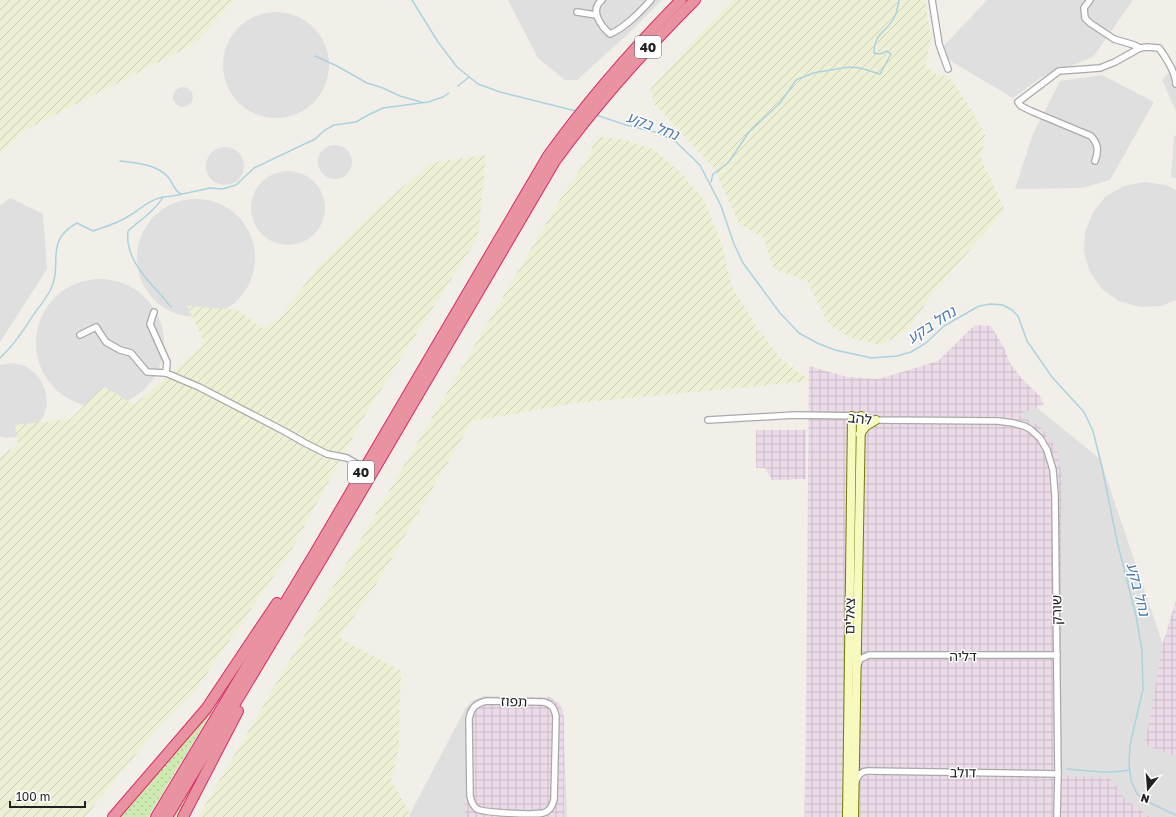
<svg xmlns="http://www.w3.org/2000/svg" width="1176" height="817" viewBox="0 0 1176 817" font-family="'Golos Text','Noto Sans Hebrew',sans-serif">
<style>
.residential{fill:#e0dfdf}
.industrial{fill:url(#industrial-grid)}
.farmland{fill:url(#farmland-furrows)}
.grass{fill:url(#grass-dots)}
.lines{fill:none;stroke-linecap:round;stroke-linejoin:round}
.stream{stroke:#aad3df;stroke-width:1.5}
.street-casing{stroke:#a9a9a9;stroke-width:8}
.secondary-casing{stroke:#707d05;stroke-width:10}
.highway-casing{stroke:#dc2a67;stroke-width:12}
.street{stroke:#fff;stroke-width:5.5}
.secondary{stroke:#f7fabf;stroke-width:8}
.highway{stroke:#e892a2;stroke-width:10}
.labels{text-anchor:middle;dominant-baseline:central;stroke-width:3;stroke-linejoin:round;paint-order:stroke}
.shield{fill:#fff;stroke:#646464;stroke-width:1}
.shield-label{font-size:13px;font-weight:bold;fill:#222}
.street-label{font-size:14px;fill:#222;stroke:#fff}
.water-label{font-size:15px;font-style:italic;fill:#4a7aab;stroke:#fff}
</style>
<defs>
<pattern id="industrial-grid" width="8" height="8" patternUnits="userSpaceOnUse"><rect width="8" height="8" fill="#ebdbe8"/><path d="M0 4h8M4 0v8" fill="none" stroke="#c9bcc7"/></pattern>
<pattern id="farmland-furrows" width="10" height="10" patternUnits="userSpaceOnUse"><rect width="10" height="10" fill="#eef0d5"/><path d="M-1 1l2-2M0 10L10 0M9 11l2-2" fill="none" stroke="#ccceb7"/></pattern>
<pattern id="grass-dots" width="8" height="8" patternUnits="userSpaceOnUse"><rect width="8" height="8" fill="#cdebb0"/><path d="M2 2h.1M6 6h.1" fill="none" stroke="#b0c997" stroke-width="1.8" stroke-linecap="round"/></pattern>
</defs>
<rect width="100%" height="100%" fill="#f2efe9"/>
<g class="residential">
<path d="M508,0h154l-35,35 -50,45h-12l-27,-22z"/>
<path d="M987,0h146l-40,57 -53,21 -27,20 -76,-45z"/>
<circle cx="276" cy="65" r="53"/>
<path d="M1176,64v47l-14,-31z"/>
<path d="M1102,75l52,27 -44,78 -28,8 -67,1 18,-55 27,-53z"/>
<circle cx="183" cy="97" r="10"/>
<path d="M1174,135l2,1v42l-5,-1z"/>
<circle cx="335" cy="162" r="17"/>
<circle cx="225" cy="166" r="19"/>
<circle cx="288" cy="208" r="37"/>
<path d="M1145,182l21,3 10,5v110l-15,6 -21,1 -21,-6 -17,-12 -12,-17 -6,-20 1,-20 8,-20 13,-16 18,-10z"/>
<path d="M10,198l33,16 4,55 -47,73v-136z"/>
<circle cx="196" cy="258" r="59"/>
<circle cx="100" cy="343" r="64"/>
<path d="M14,363l11,3 10,7 7,9 4,11 1,11 -3,11 -6,10 -20,12 -12,1 -6,-2v-71z"/>
<path d="M1029,401l71,58 63,186 13,-45v217h-372l3,-116z"/>
<path d="M484,696l65,2 10,5 4,7 4,107h-157v-3l55,-105 7,-8z"/>
</g>
<g class="industrial">
<path d="M975,325l16,1 12,20 8,19 12,15 20,19 -2,1 3,4 -26,11 22,11 17,23 5,29 -2,298 50,2 16,22 24,17h-345l4,-451 38,11 32,2 59,-18z"/>
<path d="M756,430h50v49l-34,1 -7,-12h-9z"/>
<path d="M1176,600v156l-31,-11 18,-102z"/>
<path d="M491,697h60l9,9 4,11v100h-99l1,-107 10,-7z"/>
</g>
<g class="farmland">
<path d="M0,0h234l-38,43 -171,87 -25,24z"/>
<path d="M732,0h193l6,37 -6,29 11,8 12,2 23,33 14,26 -4,24 24,51 -71,81 -26,39 -27,15 -31,-7 -22,-15 -21,-42 -33,-12 -11,-32 -24,-13 -25,-56 -60,-64 -3,-16z"/>
<path d="M598,136l27,4 28,9 25,21 26,30 18,44 9,41 27,44 23,30 30,22 -236,22 -103,18 -93,159 -40,58 62,33 -2,54v23l-8,32 19,34v3h-212l363,-619 24,-36z"/>
<path d="M486,155l-8,82 -112,176 -77,141 -92,134 -44,45 -68,84h-85v-360l18,-13 -3,-19 56,-6 32,-33 31,19 71,-62 -18,-37 51,4 24,18 17,-9 42,-56 50,-49 60,-51z"/>
</g>
<g class="grass">
<path d="M241,663l-93,154h-29z"/>
<path d="M213,748l-34,69h-6z"/>
</g>
<g class="lines">
<g class="stream">
<path d="M412,0l26,42 19,25 21,17 22,8 76,19"/>
<path d="M315,56l22,10 30,17 16,5 17,8 21,6"/>
<path d="M458,86l11,-9"/>
<path d="M596,115l30,10 29,7 20,9 25,24 21,41 13,38 9,19 37,50 19,20 18,10 18,7 37,8 25,-2 14,-4 15,-9 18,-17 35,-20 12,-2 12,1 9,5 6,6 9,25 25,36 32,35 9,19 9,36 15,74 19,75 6,34 1,39 -13,56 -1,19 2,16 6,14 9,7 30,14"/>
<path d="M120,161c16,2 36,3 48,16 5,5 5,13 13,17"/>
<path d="M711,182l2,-8 15,-11 21,-31 31,-29 16,-23 17,-7 36,-6 11,1 20,6 11,-20 -4,-3 -7,3 -6,-1c0,-20 12,-20 20,-35 3,-5 4,-12 5,-18"/>
<path d="M171,307c-17,-22 -47,-45 -43,-76 12,-11 27,-20 35,-34l10,-1 37,-8 12,1 14,-4 18,-17 61,-29 10,-9 9,-5 22,-3 12,-7 15,-7 45,-6 15,-5 6,-4"/>
<path d="M0,358c15,-14 25,-30 36,-47 5,-6 10,-13 14,-20 14,-27 -7,-49 27,-68l16,8c12,-4 25,-8 36,-15 12,-7 19,-16 34,-19"/>
<path d="M1067,769c21,2 41,5 62,1"/>
</g>
<g class="street-casing">
<g id="street">
<path d="M602,0c-13,10 -1,26 8,34 16,-7 30,-22 41,-34"/>
<path d="M932,0l7,44 9,25"/>
<path d="M1090,0l-6,8 1,10 5,5 24,16 20,6 6,3 7,-1 12,1c6,8 17,25 17,36"/>
<path d="M577,12l19,3"/>
<path d="M1095,161c4,-11 3,-17 -4,-25l-60,-25 -10,-5 -3,-4 41,-31 41,-3 15,-6 25,-14"/>
<path d="M154,312l-4,12 17,38 -1,11"/>
<path d="M80,335l16,-8 10,15 14,8 11,3 16,19 19,1 33,14 85,44 21,12 22,11 20,4 17,10"/>
<path d="M708,420l87,-5 66,1 15,4 122,1 15,2 11,3 6,3 10,9 7,12 6,20 2,26 3,278 -1,43"/>
<path d="M858,665l2,-6 9,-4h188"/>
<path d="M487,701l56,1c9,2 11,6 13,14l-2,84c-2,6 -4,11 -11,13 -9,2 -58,0 -66,-4 -4,-3 -6,-8 -7,-13l-1,-77c2,-11 7,-16 18,-18z"/>
<path d="M856,781c2,-6 5,-10 12,-10l190,3"/>
</g>
</g>
<g class="secondary-casing">
<g id="secondary">
<path d="M860,434l6,-8 10,-6"/>
<path d="M847,817l5,-401"/>
<path d="M854,817l7,-401"/>
</g>
</g>
<g class="highway-casing">
<g id="highway">
<path d="M113,817l93,-108 71,-106"/>
<path d="M156,817l159,-264 233,-397c40,-56 85,-107 133,-156"/>
<path d="M167,817l156,-260 232,-396c42,-58 89,-110 140,-161"/>
<path d="M183,817l55,-106"/>
</g>
</g>
<use href="#street" class="street"/>
<use href="#secondary" class="secondary"/>
<use href="#highway" class="highway"/>
</g>
<g class="labels">
<g class="shield">
<rect x="635" y="36" width="26" height="22" rx="3"/>
<rect x="348" y="461" width="26" height="22" rx="3"/>
</g>
<g class="shield-label">
<text x="648" y="47">40</text>
<text x="361" y="472">40</text>
</g>
<g class="street-label">
<text transform="translate(860 418) rotate(7)">להב</text>
<text transform="translate(1056 610) rotate(-91)">שורק</text>
<text transform="translate(849 616) rotate(-89)">צאלים</text>
<text x="963" y="655">דליה</text>
<text transform="translate(514 701) rotate(2)">תפוז</text>
<text transform="translate(963 772) rotate(1)">דולב</text>
</g>
<g class="water-label">
<text transform="translate(653 125) rotate(21)">נחל בקע</text>
<text transform="translate(931 324) rotate(-33)">נחל בקע</text>
<text transform="translate(1139 589) rotate(76)">נחל בקע</text>
</g>
</g>
<g transform="translate(1148 789) rotate(197)" stroke="#ffffff" stroke-width="3" paint-order="stroke">
<path d="M0-3L7 15L0 10L-7 15Z" fill="#222222"/>
<text y="-6" font-size="11" font-weight="bold" text-anchor="middle" fill="#222222">N</text>
</g>
<path d="M10 801v6h75v-6" fill="none" stroke="#222222" stroke-width="2"/>
<text x="16" y="801" font-size="12" fill="#222222" stroke="#ffffff" stroke-width="3" paint-order="stroke">100 m</text>
</svg>
